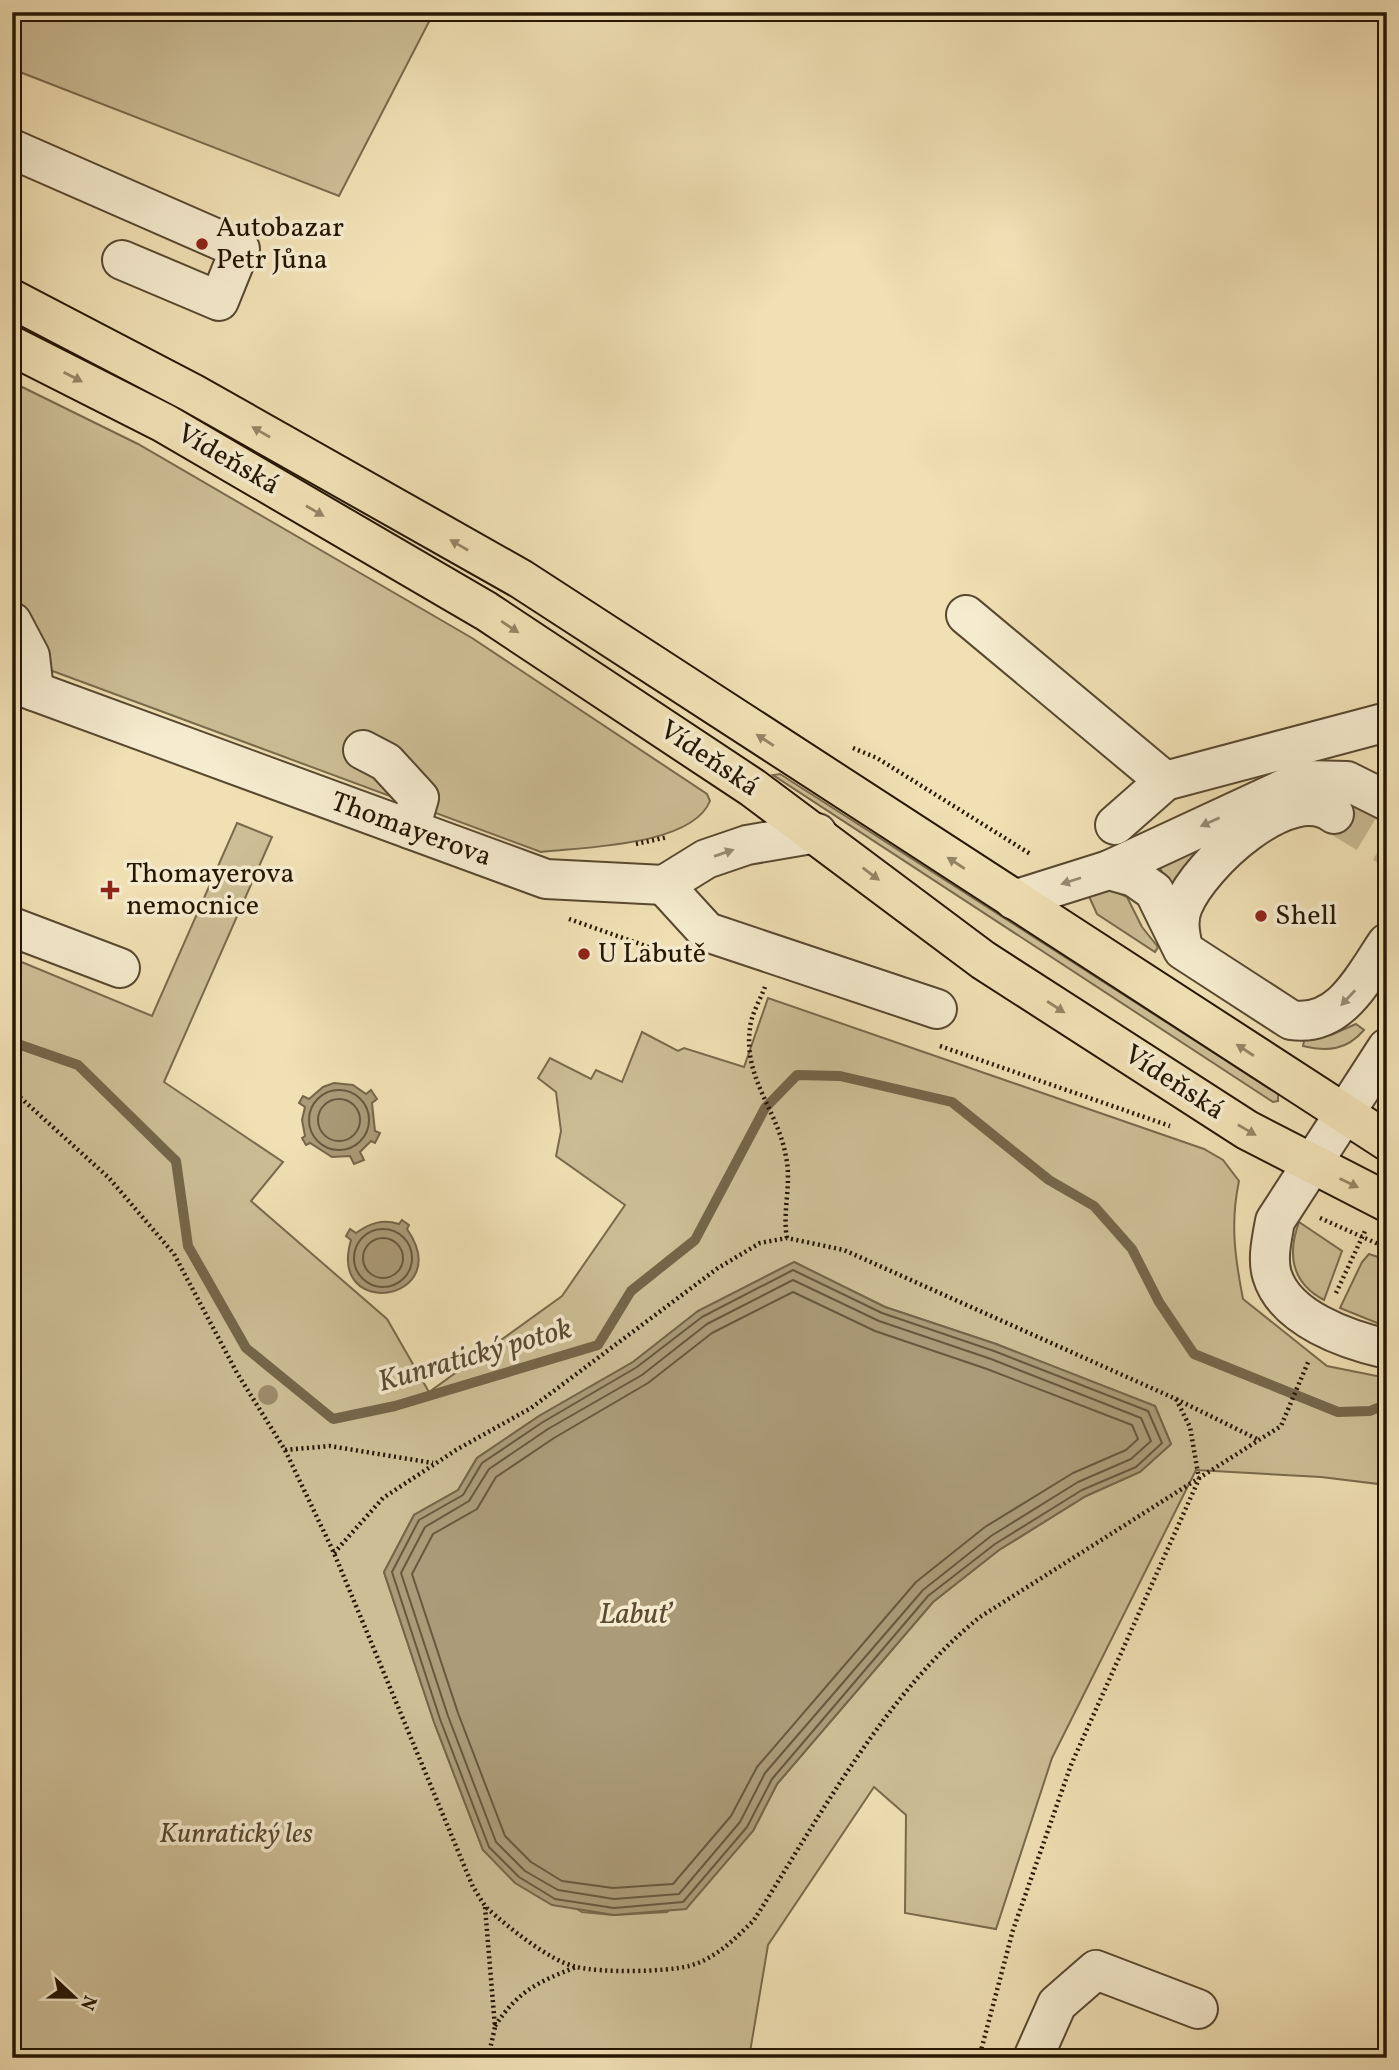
<svg xmlns="http://www.w3.org/2000/svg" width="1399" height="2070" viewBox="0 0 1399 2070" font-family="Vollkorn,serif">
<style>
.green{fill:#cdbe96;stroke:#796a4c;stroke-width:2;fill-rule:evenodd}
.water{fill:#ab9b78;stroke:#756649;stroke-width:2}
.lines{fill:none;stroke-linecap:round;stroke-linejoin:round}
.shore{stroke:#68583e;stroke-width:2}
.stream{stroke:#756649;stroke-width:10}
.minor-tunnel{stroke:#c7b891;stroke-width:38;stroke-dasharray:38 19;stroke-linecap:butt}
.minor-casing{stroke:#58482f;stroke-width:42}
.major-casing{stroke:#251603;stroke-width:42}
.path{stroke:#251603;stroke-width:4.5;stroke-dasharray:2 3.5;stroke-linecap:butt}
.minor{stroke:#f5ebce;stroke-width:38}
.major{stroke:#f0e0b4;stroke-width:38}
.tree{fill:#9c8c6b}
.oneway{fill:#958564}
.oneway2{fill:#978b73}
.poi-dot{fill:#8f2418;stroke:#f5ebce;stroke-width:2.5}
.labels{text-anchor:middle;dominant-baseline:central;stroke-width:7;stroke-linejoin:round;paint-order:stroke}
.poi-label{font-size:28px;fill:#251603;stroke:#f5ebce;text-anchor:start}
.street-label{font-size:28px;fill:#251603;stroke:#f5ebce}
.park-label{font-size:28px;font-style:italic;fill:#57482f;stroke:#f5ebce}
.water-label{font-size:30px;font-style:italic;fill:#5b4b32;stroke:#f5ebce}
</style>
<rect width="100%" height="100%" fill="#f0e0b4"/>
<filter id="stains"><feTurbulence type="fractalNoise" baseFrequency=".00286" numOctaves="4"/><feColorMatrix values="0 0 0 0 .2 0 0 0 0 .09 0 0 0 0 .02 0 0 0 .5 -.17"/></filter>
<radialGradient id="worn" r=".72"><stop offset=".6" stop-color="#630" stop-opacity="0"/><stop offset="1" stop-color="#630" stop-opacity=".3"/></radialGradient>
<g class="green">
<path d="M12,12h422l-95,184 -327,-127z"/>
<path d="M12,382l126,62 334,194 235,156 3,7c-18,45 -126,46 -169,51l-529,-196z"/>
<path d="M780,774l498,320v7l-5,1 -500,-327z"/>
<path d="M237,823l35,14 -108,245 119,80 -32,39 136,118 42,73 133,-96 63,-91 -69,-49 5,-25 -5,-39 -18,-14 12,-20 41,21 5,-9 26,12 20,-50 36,19 6,-3 60,19 24,-69 436,151 19,11 16,21c-9,42 -4,77 4,118l84,67 60,12v107l-66,-8 -125,-7 -144,288 -56,171 -91,-16 1,-98 -32,-28 -106,158 -19,113h-737v-1100l140,58zM794,1262l91,45 111,37 159,62 16,38 -31,28 -54,24 -87,54 -66,52 -156,182 -24,47 -86,81 -53,3 -32,-3 -99,-62 -49,-128 -50,-150 30,-57 44,-25 19,-32 62,-42 94,-54 65,-51z"/>
<path d="M1195,846l7,3 -32,40 -11,-23z"/>
<path d="M1110,889l17,8 15,30 16,20 -3,5 -58,-38 -10,-22z"/>
<path d="M1356,1024l8,6c-17,20 -36,22 -61,16l2,-10 26,-1z"/>
<path d="M1299,1222l43,29 -18,49c-32,-17 -37,-45 -25,-78z"/>
<path d="M1369,1254l18,6v67l-47,-19 22,-46z"/>
</g>
<g class="water">
<path d="M334,1083l19,2 13,9 5,-4 6,9 -5,4 3,28 5,2 -5,10 -4,-2 -11,11 4,8 -10,4 -4,-8 -18,1 -22,-14 -4,2 -4,-7 3,-2 -3,-16 3,-13 -6,-4 4,-7 6,3 14,-12z"/>
<path d="M402,1220l7,5 -2,4c50,72 -80,93 -56,11l-5,-4 4,-7 6,4c14,-10 26,-14 43,-9z"/>
<path d="M794,1262l91,45 111,37 159,62 16,38 -31,28 -54,24 -87,54 -66,52 -156,182 -24,47 -67,78 -72,6 -62,-10 -37,-22 -32,-33 -49,-128 -50,-150 30,-57 44,-25 19,-32 62,-42 94,-54 65,-51z"/>
</g>
<g class="lines">
<g class="shore">
<circle cx="339" cy="1120" r="30"/>
<circle cx="339" cy="1120" r="21"/>
<circle cx="383" cy="1258" r="29"/>
<circle cx="383" cy="1258" r="20"/>
<path d="M793,1270l89,43 112,38 154,60 14,32 -26,24 -54,23 -87,54 -67,52 -156,183 -25,48 -64,75 -69,6 -59,-9 -36,-22 -30,-30 -49,-128 -48,-147 27,-52 44,-25 19,-32 61,-41 94,-55 65,-50z"/>
<path d="M793,1280l86,41 112,38 150,59 10,23 -20,18 -53,23 -87,54 -68,54 -158,183 -25,49 -61,72 -65,5 -56,-9 -33,-19 -29,-29 -48,-126 -47,-143 24,-46 44,-26 20,-32 59,-40 94,-54 65,-51z"/>
<path d="M793,1292l82,39 112,38 145,56 6,14 -12,11 -53,23 -88,54 -69,55 -159,185 -26,49 -58,68 -60,4 -51,-7 -31,-19 -26,-26 -47,-123 -46,-139 21,-40 44,-25 19,-32 58,-39 94,-55 64,-50z"/>
</g>
<path class="stream" d="M12,1042l66,23 98,96 12,85 58,102 87,71 62,-13 203,-61 33,-54 64,-51 70,-132 32,-33 43,1 112,26 97,78 45,26 38,43 27,53 35,52 144,58 32,-1 17,-7"/>
<path class="minor-tunnel" d="M1334,814l53,32"/>
<g class="minor-casing">
<g id="minor">
<path d="M12,149l228,100 -21,52 -97,-41"/>
<path d="M966,615l199,166"/>
<path d="M12,622l18,34 4,35"/>
<path d="M12,683l534,196 118,6 42,-26 41,-14 70,-12"/>
<path d="M363,750l23,12 33,36 -9,31"/>
<path d="M1115,825l50,-44 222,-59"/>
<path d="M1109,870l194,-90 44,1 40,20"/>
<path d="M664,885l43,47 230,77"/>
<path d="M1014,900l95,-30 25,7 20,14 29,59 108,70c49,8 72,-42 96,-77"/>
<path d="M12,927l108,41"/>
<path d="M1183,948c-3,-14 -6,-28 0,-42 17,-42 107,-126 151,-92"/>
<path d="M1387,1048l-112,173c-3,18 -8,37 -3,54 13,44 76,65 115,74"/>
<path d="M1033,2058l24,-54 39,-34 102,39"/>
</g>
</g>
<g class="major-casing">
<g id="major">
<path d="M12,299l180,94 329,186 866,562"/>
<path d="M12,346l152,77 322,188 267,177 230,172 264,170 140,72"/>
</g>
</g>
<g class="path">
<path d="M853,748l24,10 155,97"/>
<path d="M636,844l32,-7"/>
<path d="M569,919l111,39"/>
<path d="M765,987c-5,13 -14,28 -15,41 -7,51 28,82 36,129 6,27 -4,54 1,81"/>
<path d="M940,1046l230,80"/>
<path d="M12,1090l97,88 65,76 63,119 48,77 49,103 139,334c5,7 9,16 15,22 20,18 63,53 89,58 24,6 88,5 112,-1 26,-7 46,-27 65,-46 63,-99 133,-229 226,-303l301,-191 28,-66"/>
<path d="M1320,1218l67,30"/>
<path d="M1336,1293l29,-62"/>
<path d="M1176,1399l83,41"/>
<path d="M285,1450l45,-4 103,17"/>
<path d="M334,1553l49,-55 73,-48 75,-42 187,-140 42,-25 27,-5 57,12 332,149 14,28 9,52 -128,286 -58,165 -34,128"/>
<path d="M12,1569l6,28 -6,42"/>
<path d="M485,1907l10,120 -7,31"/>
<path d="M495,2026c23,-35 43,-44 81,-59"/>
</g>
<use href="#minor" class="minor"/>
<use href="#major" class="major"/>
</g>
<circle class="tree" cx="268" cy="1395" r="10"/>
<defs><path id="oneway-solid" d="M-6-.8H1V-3.2L6.5 0L1 3.2V.8H-6Z" transform="scale(1.75)"/></defs>
<g class="oneway">
<use href="#oneway-solid" transform="translate(73 377) rotate(27)"/>
<use href="#oneway-solid" transform="translate(261 432) rotate(-150)"/>
<use href="#oneway-solid" transform="translate(315 511) rotate(30)"/>
<use href="#oneway-solid" transform="translate(459 545) rotate(-150)"/>
<use href="#oneway-solid" transform="translate(510 627) rotate(34)"/>
<use href="#oneway-solid" transform="translate(765 740) rotate(-147)"/>
<use href="#oneway-solid" transform="translate(956 863) rotate(-147)"/>
<use href="#oneway-solid" transform="translate(871 874) rotate(37)"/>
<use href="#oneway-solid" transform="translate(1056 1007) rotate(33)"/>
<use href="#oneway-solid" transform="translate(1245 1050) rotate(-147)"/>
<use href="#oneway-solid" transform="translate(1247 1130) rotate(30)"/>
<use href="#oneway-solid" transform="translate(1349 1183) rotate(26)"/>
</g>
<g class="oneway2">
<use href="#oneway-solid" transform="translate(1210 822) rotate(156)"/>
<use href="#oneway-solid" transform="translate(724 853) rotate(-19)"/>
<use href="#oneway-solid" transform="translate(1071 881) rotate(162)"/>
<use href="#oneway-solid" transform="translate(1348 998) rotate(133)"/>
</g>
<g class="poi-dot">
<circle cx="202" cy="244" r="7"/>
<path d="M106.5 879.5h7v7h7v7h-7v7h-7v-7h-7v-7h7z"/>
<circle cx="1261" cy="916" r="7"/>
<circle cx="584" cy="954" r="7"/>
</g>
<g class="labels">
<g class="poi-label">
<text x="216" y="228">Autobazar<tspan x="216" dy="32">Petr Jůna</tspan></text>
<text x="126" y="874">Thomayerova<tspan x="126" dy="32">nemocnice</tspan></text>
<text x="1275" y="916">Shell</text>
<text x="598" y="954">U Labutě</text>
</g>
<g class="street-label">
<text transform="translate(228 460) rotate(30)">Vídeňská</text>
<text transform="translate(709 759) rotate(34)">Vídeňská</text>
<text transform="translate(411 830) rotate(20)">Thomayerova</text>
<text transform="translate(1174 1083) rotate(33)">Vídeňská</text>
</g>
<g class="park-label">
<text x="236" y="1834">Kunratický les</text>
</g>
<g class="water-label">
<text transform="translate(475 1356) rotate(-16)">Kunratický potok</text>
<text x="635" y="1615">Labuť</text>
</g>
</g>
<rect width="1399" height="2070" fill="none" stroke="#f0e0b4" stroke-width="42"/>
<rect x="14" y="14" width="1371" height="2042" fill="none" stroke="#251603" stroke-width="3.5"/>
<rect x="21" y="21" width="1357" height="2028" fill="none" stroke="#251603" stroke-width="2"/>
<g transform="translate(74 1997) rotate(112)" stroke="#f5ebce" stroke-width="5" paint-order="stroke">
<path d="M0-5L12 26L0 18L-12 26Z" fill="#251603"/>
<text y="-10" font-size="19" font-weight="bold" text-anchor="middle" fill="#251603">N</text>
</g>
<rect width="100%" height="100%" filter="url(#stains)"/>
<rect width="100%" height="100%" fill="url(#worn)"/>
</svg>
